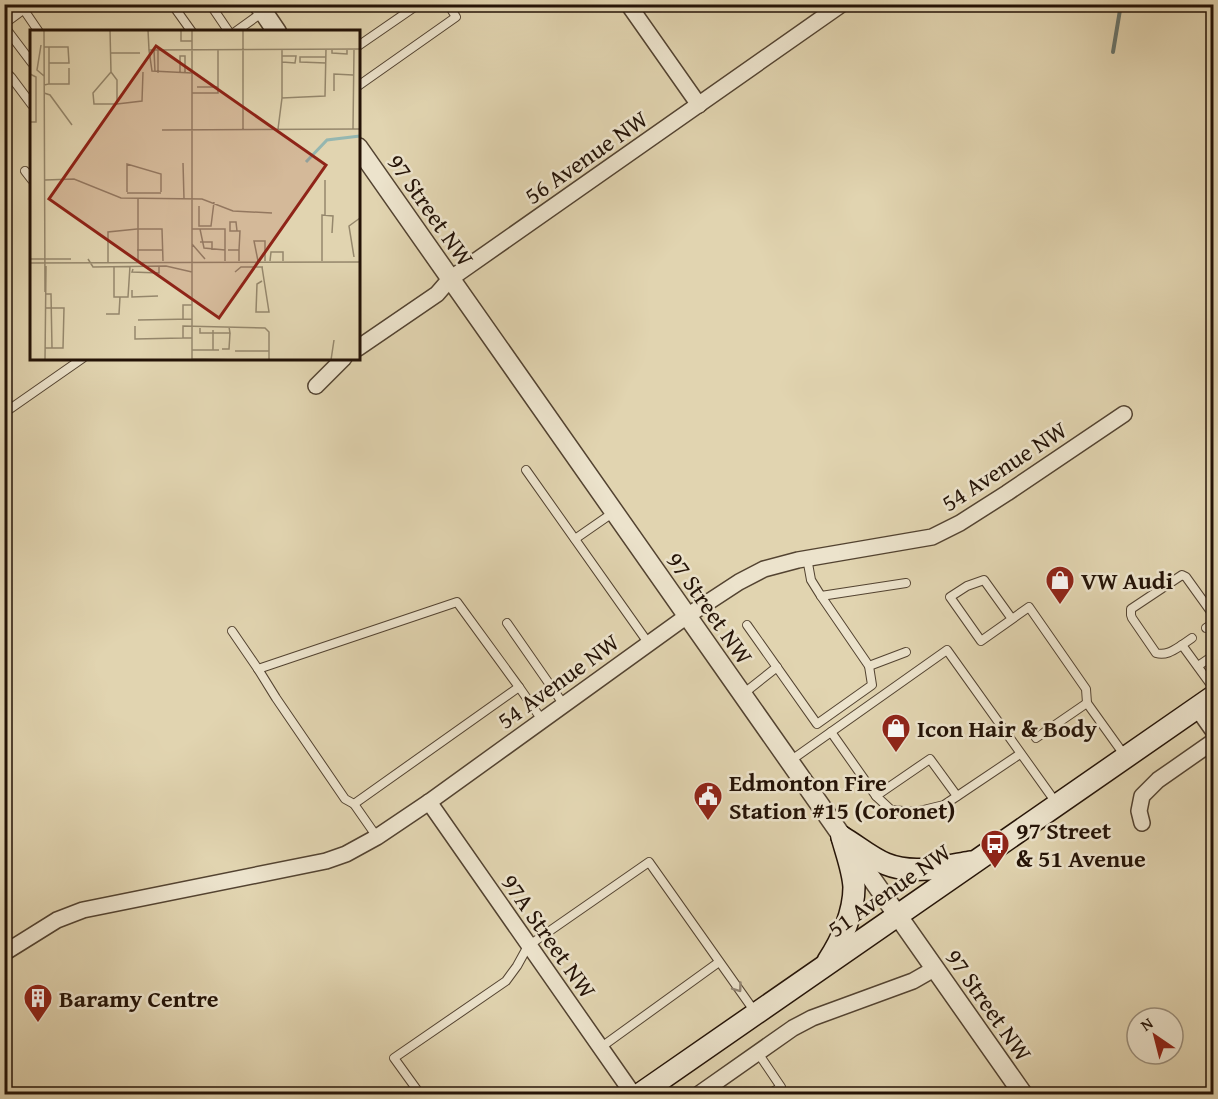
<svg xmlns="http://www.w3.org/2000/svg" width="1218" height="1099" viewBox="0 0 1218 1099" font-family="'Gentium Book Plus',serif">
<style>
.lines{fill:none;stroke-linecap:round;stroke-linejoin:round}
.stream{stroke:#68756d;stroke-width:4}
.service-casing{stroke:#534331;stroke-width:10}
.minor-casing{stroke:#534331;stroke-width:18}
.tertiary-casing{stroke:#534331;stroke-width:21}
.secondary-casing{stroke:#241307;stroke-width:24}
.service{stroke:#ece3cc;stroke-width:8}
.minor{stroke:#ece3cc;stroke-width:15}
.tertiary{stroke:#ece3cc;stroke-width:18}
.secondary{stroke:#ece3cc;stroke-width:21}
.oneway{stroke:#928573}
.labels{text-anchor:middle;dominant-baseline:central;stroke-width:5;stroke-linejoin:round;paint-order:stroke}
.street-label{font-size:24px;fill:#241307;stroke:#ece3cc}
.poi-label{font-size:24px;font-weight:bold;fill:#241307;stroke:#ece3cc;text-anchor:start}
.inset-river{fill:none;stroke:#95b7b1;stroke-width:3}
.inset-road{fill:none;stroke:#95876c;stroke-width:1.5}
.view{fill:#8f2418;fill-opacity:0.15;stroke:#8f2418;stroke-width:3}
.inset-edge{fill:none;stroke:#241307;stroke-width:3}
</style>
<rect width="100%" height="100%" fill="#e1d4b0"/>
<filter id="stains"><feTurbulence type="fractalNoise" baseFrequency=".00333" numOctaves="4"/><feColorMatrix values="0 0 0 0 .2 0 0 0 0 .09 0 0 0 0 .02 0 0 0 .5 -.17"/></filter>
<radialGradient id="worn" r=".72"><stop offset=".6" stop-color="#630" stop-opacity="0"/><stop offset="1" stop-color="#630" stop-opacity=".3"/></radialGradient>
<g class="lines">
<path class="stream" d="M1113,52l8,-48"/>
<g class="service-casing">
<g id="service">
<path d="M172,4l20,28"/>
<path d="M210,4l19,28"/>
<path d="M24,10l15,22"/>
<path d="M4,24l27,-20"/>
<path d="M4,26l28,37"/>
<path d="M235,32l28,-20"/>
<path d="M358,46l61,-42"/>
<path d="M4,70l7,7 21,28"/>
<path d="M358,86l98,-69 -8,-13"/>
<path d="M25,171l7,9"/>
<path d="M7,411l76,-53"/>
<path d="M526,470l123,174"/>
<path d="M575,539l39,-27"/>
<path d="M821,596l85,-13"/>
<path d="M1214,616l-28,-39 -4,-2 -51,34v6l1,3 24,35c10,3 18,-3 26,-8l32,44"/>
<path d="M1012,619l-28,-39 -17,6 -17,11 31,44 48,-34 57,82 1,14"/>
<path d="M507,623l57,82"/>
<path d="M747,625l70,99 55,-39 -3,-19 -48,-70 -10,-16 -4,-22"/>
<path d="M1206,628l8,-5"/>
<path d="M232,631l26,38"/>
<path d="M1182,645l10,-7"/>
<path d="M869,666l37,-14"/>
<path d="M1198,666l16,-11"/>
<path d="M743,694l34,-27"/>
<path d="M831,732l45,64 15,14 24,2 29,-7 76,-51"/>
<path d="M1036,738l51,-35 38,53"/>
<path d="M790,761l157,-111 110,154"/>
<path d="M876,796l54,-37 27,37"/>
<path d="M354,804l-9,-5 -69,-101 -18,-29 199,-67 62,85"/>
<path d="M377,837l-23,-33 165,-117 23,33"/>
<path d="M600,1048l119,-86"/>
<path d="M758,1053l23,34 -12,7"/>
<path d="M420,1094l-26,-36 112,-77 11,-15 11,-20 121,-84 106,150"/>
</g>
</g>
<g class="minor-casing">
<g id="minor">
<path d="M628,4l71,101"/>
<path d="M358,348l79,-54 13,-15 392,-275"/>
<path d="M316,386l28,-28"/>
<path d="M1197,708l17,24"/>
<path d="M429,802l204,292"/>
<path d="M1142,823l-3,-12 3,-15 16,-16 56,-39"/>
<path d="M4,953l53,-33 26,-10 243,-49 20,-7 31,-17 52,-35 258,-186 52,-34 25,-13 34,-9 134,-23 28,-14 47,-30 117,-79"/>
<path d="M699,1094l94,-66 19,-10 101,-37 21,-12"/>
</g>
</g>
<g class="tertiary-casing">
<g id="tertiary">
<path d="M258,4l19,28"/>
<path d="M358,147l665,947"/>
</g>
</g>
<g class="secondary-casing">
<g id="secondary">
<path d="M842,837c14,8 29,21 44,27 27,11 56,3 84,-2"/>
<path d="M828,961c14,-21 26,-49 26,-74 -1,-17 -8,-35 -12,-50"/>
<path d="M640,1094l574,-398"/>
</g>
</g>
<use href="#service" class="service"/>
<use href="#minor" class="minor"/>
<use href="#tertiary" class="tertiary"/>
<use href="#secondary" class="secondary"/>
</g>
<defs><path id="oneway-chevron" d="M-2-3.5L2.5 0L-2 3.5" fill="none" stroke-width="1.6" stroke-linecap="round" stroke-linejoin="round" transform="scale(1.5)"/></defs>
<use class="oneway" href="#oneway-chevron" transform="translate(738 988) rotate(54)"/>
<defs>
<g id="shop-pin" transform="scale(1.5)"><path d="M0 17L-7.5 6A9.5 9.5 0 1 1 7.5 6Z" fill="#8f2418" stroke="#ece3cc"/><path d="M-5-2.5h2.3a2.7 3.5 0 0 1 5.4 0H5L5.5 6h-11ZM-1.5-2.5h3a1.5 2.3 0 0 0-3 0Z" fill="#fff"/></g>
<g id="civic-pin" transform="scale(1.5)"><path d="M0 17L-7.5 6A9.5 9.5 0 1 1 7.5 6Z" fill="#8f2418" stroke="#ece3cc"/><path d="M-.6-6.5H3V-4.5H.6V-3L4-1V1h2V6H-6V1h2V-1L-.6-3ZM-1.2 2.5V6h2.4V2.5Z" fill="#fff"/></g>
<g id="bus-pin" transform="scale(1.5)"><path d="M0 17L-7.5 6A9.5 9.5 0 1 1 7.5 6Z" fill="#8f2418" stroke="#ece3cc"/><path d="M-5-6H5V4H4V6H2V4H-2V6H-4V4H-5ZM-3.5-4V0h7V-4ZM-3.5 1.2v1.5H-2V1.2ZM2 1.2v1.5H3.5V1.2Z" fill="#fff"/></g>
<g id="building-pin" transform="scale(1.5)"><path d="M0 17L-7.5 6A9.5 9.5 0 1 1 7.5 6Z" fill="#8f2418" stroke="#ece3cc"/><path d="M-4-6H4V6H1V3H-1V6H-4ZM-2.5-4.3h1.7v1.8h-1.7ZM.8-4.3h1.7v1.8H.8ZM-2.5-1h1.7V.8h-1.7ZM.8-1h1.7V.8H.8Z" fill="#fff"/></g>
</defs>
<g fill-rule="evenodd">
<use href="#shop-pin" x="1060" y="580"/>
<use href="#shop-pin" x="896" y="728"/>
<use href="#civic-pin" x="708" y="796"/>
<use href="#bus-pin" x="995" y="844"/>
<use href="#building-pin" x="38" y="998"/>
</g>
<g class="labels">
<g class="street-label">
<text transform="translate(586 157) rotate(-35)">56 Avenue NW</text>
<text transform="translate(431 210) rotate(55)">97 Street NW</text>
<text transform="translate(1004 466) rotate(-33)">54 Avenue NW</text>
<text transform="translate(710 608) rotate(55)">97 Street NW</text>
<text transform="translate(558 681) rotate(-36)">54 Avenue NW</text>
<text transform="translate(889 890) rotate(-35)">51 Avenue NW</text>
<text transform="translate(549 936) rotate(55)">97A Street NW</text>
<text transform="translate(989 1005) rotate(55)">97 Street NW</text>
</g>
<g class="poi-label">
<text x="1081" y="580">VW Audi</text>
<text x="917" y="728">Icon Hair &amp; Body</text>
<text x="729" y="782">Edmonton Fire<tspan x="729" dy="28">Station #15 (Coronet)</tspan></text>
<text x="1016" y="830">97 Street<tspan x="1016" dy="28">&amp; 51 Avenue</tspan></text>
<text x="59" y="998">Baramy Centre</text>
</g>
</g>
<g transform="translate(30 30)">
<rect width="330" height="330" fill="#e1d4b0"/>
<path class="inset-river" d="M276,132l21,-22 33,-4"/>
<path class="inset-road" d="M14,0l1,262M80,0l1,42 6,8v24h-23l-1,-11 18,-21M118,0l1,20M151,0v11h11M162,0v330M213,0v99M11,15l-4,25 7,6M14,17h24l1,16h-20M252,19v49l43,-2 1,-47M302,19v4l15,1v-5M124,20l1,22M80,23h30M252,32l13,1 1,-7h-14M296,33l-26,-1v-5h26M128,43v-23M150,43v-17h5v17M162,43l-40,-2 -3,-21 211,-1M0,44l6,3v45h-6M19,54h20v-16M14,55l5,-1v-37M167,57h21M304,61v-17l19,1M14,63l6,2 22,30M162,63h26v-44M87,74l25,-3 1,-29M248,99l4,-31M323,99l1,-80M132,100l198,-1M153,133l1,36M15,150l29,-1 47,19 81,1 31,12 39,2M97,162v-28l34,10v18M97,163h34M169,176v20h12l3,-24M295,185v-35M162,199h33v32M170,199l4,19 21,2M207,201l-1,-9h-6v9h10l-1,19M170,212h12v8M162,214l13,15M107,220h25M198,220h11v11M324,227l-5,-31 11,-8M0,229h41M58,229l5,8 73,-1 26,6M108,231v-62M228,231l-4,-20h11v20M240,231l1,-9h12v9M292,231v-46l11,1 -1,17M78,232v-30l29,-3h25l1,32M0,233l330,-1M84,237v30h14l2,-31M232,237l7,45h-13l1,-28 5,-3M103,239l-1,3 27,1v-7M205,242l6,-5h22M102,260v7l26,-1M15,264h6l1,54M76,284h13l1,-17M153,289v-14h9M108,290l54,-1M105,296v13l48,-1M170,298v5h30l-1,-6M183,300v20h6M162,308h-9v-12l82,2 4,4v28M15,318h18l1,-40h-19M192,319h7l1,-16M162,320h21M205,321h34M162,329l49,1M15,330l1,-94M301,330l3,-20"/>
<path class="view" d="M126,16l170,119 -107,153 -170,-119z"/>
<rect width="330" height="330" class="inset-edge"/>
</g>
<rect width="1218" height="1099" fill="none" stroke="#e1d4b0" stroke-width="24"/>
<rect x="6" y="6" width="1206" height="1087" fill="none" stroke="#241307" stroke-width="3"/>
<rect x="12" y="12" width="1194" height="1075" fill="none" stroke="#241307" stroke-width="1.5"/>
<g transform="translate(1155 1036) rotate(325)"><circle r="28" fill="#ece3cc" stroke="#9c907d" stroke-width="1.5"/>
<path d="M0-4.5L10 22L0 15L-10 22Z" fill="#8f2418"/>
<text y="-9" font-size="16" font-weight="bold" text-anchor="middle" fill="#241307">N</text>
</g>
<rect width="100%" height="100%" filter="url(#stains)"/>
<rect width="100%" height="100%" fill="url(#worn)"/>
</svg>
